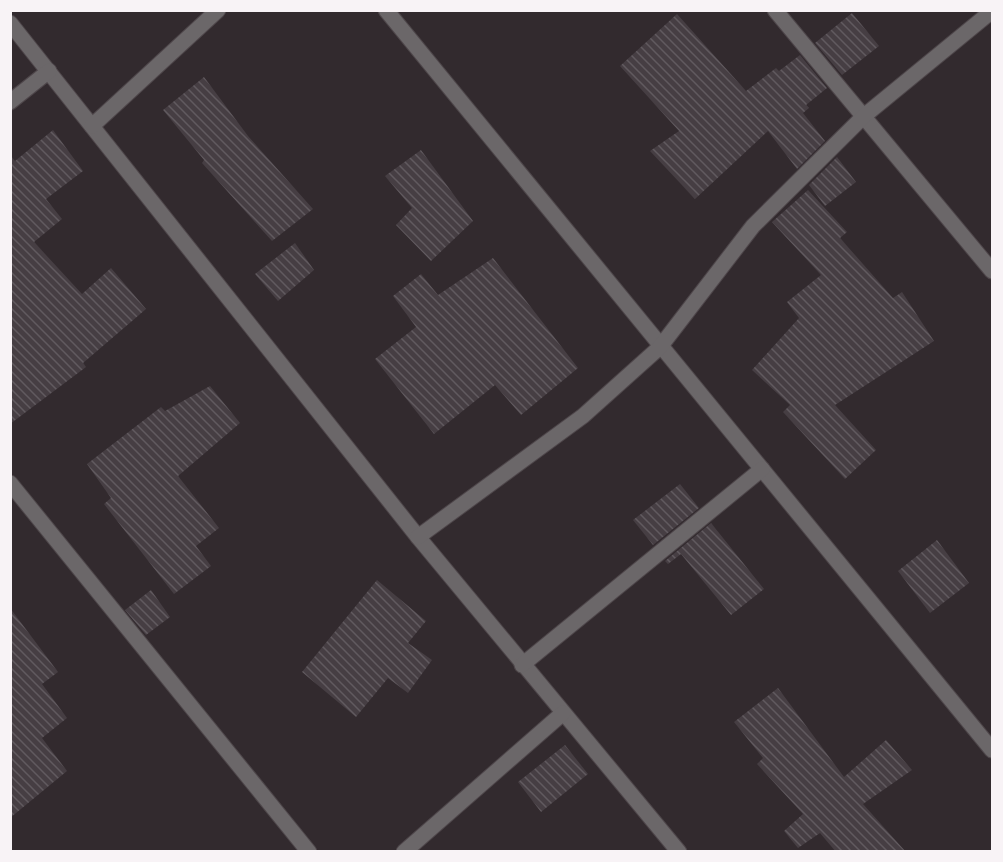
<svg xmlns="http://www.w3.org/2000/svg" width="1003" height="862" viewBox="0 0 1003 862" font-family="'Noto Sans',sans-serif">
<style>
.building{fill:url(#building-back-hatch)}
.lines{fill:none;stroke-linecap:round;stroke-linejoin:round}
.street-casing{stroke:#4e464a;stroke-width:17}
.street{stroke:#6b6769;stroke-width:15}
</style>
<defs>
<pattern id="building-back-hatch" width="6" height="6" patternUnits="userSpaceOnUse" patternTransform="scale(1.5)"><rect width="6" height="6" fill="#463e43"/><path d="M-1 5l2 2M0 0l6 6M5-1l2 2" fill="none" stroke="#615a5f"/></pattern>
</defs>
<rect width="100%" height="100%" fill="#322a2e"/>
<g class="building">
<path d="M852,13l27,33 -37,29 -27,-32z"/>
<path d="M677,14l69,77 30,-23 3,3 21,-16 27,33 -21,17 3,3 -6,5 22,28 -28,28 -29,-38 -73,68 -45,-48 29,-20 -59,-65z"/>
<path d="M204,77l44,59 65,73 -41,32 -70,-78 2,-3 -41,-50z"/>
<path d="M53,130l30,41 -37,28 16,20 -28,23 48,52 29,-26 35,41 -63,54 3,4 -76,57v-269l5,6z"/>
<path d="M421,150l52,71 -42,40 -35,-36 16,-17 -27,-32z"/>
<path d="M837,157l19,25 -31,24 -16,-21z"/>
<path d="M808,190l39,42 -7,6 53,60 9,-6 32,49 -99,64 41,45 -31,29 -62,-67 7,-7 -38,-35 47,-52 -12,-16 34,-27 -49,-53z"/>
<path d="M295,243l19,27 -36,31 -23,-27z"/>
<path d="M493,258l85,110 -57,47 -26,-30 -61,49 -59,-75 41,-32 -23,-31 28,-22 17,21z"/>
<path d="M210,386l30,37 -62,53 41,52 -23,18 15,20 -37,28 -70,-90 7,-6 -24,-34 74,-57 4,4z"/>
<path d="M680,484l19,24 -46,37 -20,-25z"/>
<path d="M711,523l53,66 -33,26 -50,-61 -13,10 -3,-3z"/>
<path d="M937,540l32,43 -39,30 -32,-42z"/>
<path d="M377,580l49,41 -18,22 24,17 -24,33 -20,-15 -32,39 -54,-45z"/>
<path d="M151,590l19,27 -24,18 -21,-25z"/>
<path d="M10,608l48,64 -16,12 25,34 -25,20 25,33 -57,47z"/>
<path d="M778,688l66,89 42,-37 26,30 -49,34 43,48h-70l-16,-19 -22,15 -14,-17 19,-17 -46,-50 6,-6 -29,-36z"/>
<path d="M565,745l23,29 -47,38 -23,-30z"/>
</g>
<g class="lines">
<g class="street-casing">
<g id="street">
<path d="M386,10l606,740"/>
<path d="M775,10l217,261"/>
<path d="M10,23l408,514 261,315"/>
<path d="M10,102l39,-31"/>
<path d="M92,126l126,-116"/>
<path d="M10,483l299,369"/>
<path d="M418,537l165,-121 77,-69 93,-121 111,-110 128,-105"/>
<path d="M522,665l240,-196"/>
<path d="M404,852l159,-139"/>
</g>
</g>
<use href="#street" class="street"/>
</g>
<rect width="1003" height="862" fill="none" stroke="#f8f3f6" stroke-width="24"/>
</svg>
